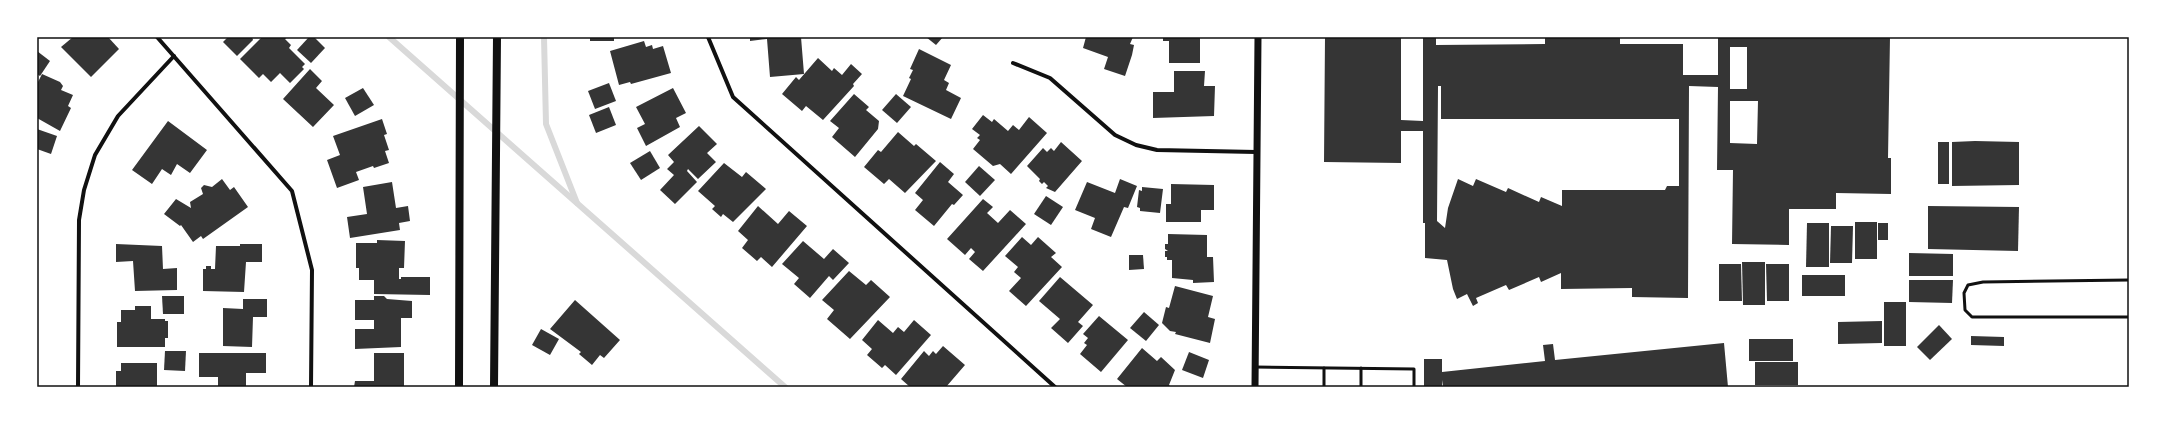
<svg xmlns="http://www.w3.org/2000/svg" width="2166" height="424" viewBox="0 0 2166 424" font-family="Lato,sans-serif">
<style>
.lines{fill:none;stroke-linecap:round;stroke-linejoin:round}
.stream{stroke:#d9d9d9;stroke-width:6}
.building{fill:#353535;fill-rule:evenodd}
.service{stroke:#111;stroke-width:3}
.minor{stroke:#111;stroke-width:4}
.tertiary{stroke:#111;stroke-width:7}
.secondary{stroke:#111;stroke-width:8}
.neatline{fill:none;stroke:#111;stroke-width:1.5}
</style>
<rect width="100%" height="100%" fill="#fff"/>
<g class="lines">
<g class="stream">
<path d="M389,37l396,350"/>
<path d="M544,37l2,87 31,79"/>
</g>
</g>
<g class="building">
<path d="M73,37h35l11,12 -28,28 -30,-30z"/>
<path d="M228,37h24l1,3 -16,16 -14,-14z"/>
<path d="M262,37h26l-3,2 6,6 -2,3 16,16 -3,3 2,2 -14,14 -10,-10 -9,9 -8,-8 -4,4 -19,-19z"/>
<path d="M309,37h5l11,11 -14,15 -14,-13z"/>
<rect x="590" y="37" width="24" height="4"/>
<path d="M750,37h51l3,37 -34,3 -3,-38 -17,2z"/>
<path d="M926,37h17l-7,8z"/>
<path d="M1086,37h47l-3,7 4,1 -2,10 -7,21 -21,-7 4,-12 -25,-9z"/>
<path d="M1163,37h37v26h-31v-22h-6z"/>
<path d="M1325,37h76v83l22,1v-84h13v8l109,-1v-7h75v7h63v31h35v-38h172l-2,121h3v36l-55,-1v16h-47v36l-57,-1 1,-74h-16l1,-83 -29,-1 -1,212 -56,-1v-9l-71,1v-16l-20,9 -2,-5 -30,13 -3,-5 -30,13 2,5 -5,3 -6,-12 -10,5 -4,-10 -6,-29 -22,-2v-35h-2v-92h-22v32l-77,-1zM1730,47h17v42h-17zM1438,86h3v33h238v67h-12l-2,4h-103v16l-21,-9 -2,5 -31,-14 -2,4 -30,-13 -3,7 -15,-7 -10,29 -3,20 -8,-7zM1730,101h28l-1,43 -27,-1z"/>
<path d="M644,41l2,6 6,-2 1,4 10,-3 8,27 -40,11 -1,-2 -11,3 -9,-34z"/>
<path d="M919,49l32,16 -7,15 5,3 -3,7 15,8 -10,21 -48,-23 8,-17 -2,-1 4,-8 -3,-1z"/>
<path d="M37,51l13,10 -10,15 -3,-2z"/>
<path d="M818,58l14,13 2,-3 8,7 9,-11 11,10 -9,10 1,2 -31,34 -17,-14 -4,5 -20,-17 14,-17 3,3z"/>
<path d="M310,69l12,12 -6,7 18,17 -21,22 -30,-28z"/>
<path d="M1174,71h31l-1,15h11l-1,30 -61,2v-26h21z"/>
<path d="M42,74l18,8 3,4 -2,4 12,5 -5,11 3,2 -11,23 -23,-13v-34z"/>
<path d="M609,83l7,18 -21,8 -7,-18z"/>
<path d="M363,88l11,17 -19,11 -10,-18z"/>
<path d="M673,88l13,25 -10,5 4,9 -34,19 -9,-18 8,-4 -9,-17z"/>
<path d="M854,94l15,13 -3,3 13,11 -1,8 -23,28 -23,-20 7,-9 -9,-7z"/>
<path d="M896,94l15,13 -14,16 -15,-13z"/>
<path d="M609,107l7,18 -20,8 -7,-18z"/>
<path d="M983,115l9,7 2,-3 14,12 5,-6 6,5 10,-13 18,16 -36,41 -11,-10 -7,2 -20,-17 7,-9 -3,-2 3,-3 -8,-6z"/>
<path d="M382,119l5,15 -3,1 5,15 -4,1 4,12 -15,5 -1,-2 -17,6 3,8 -22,8 -10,-28 13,-5 -7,-19z"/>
<path d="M168,121l39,29 -17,23 -13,-9 -6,11 -9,-6 -10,15 -20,-14z"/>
<path d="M699,126l18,18 -10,9 9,9 -18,17 -10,-10 -1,2 10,11 -22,22 -15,-14 14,-15 -7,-6 7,-7 -6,-7z"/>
<path d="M37,129l20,7 -6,18 -14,-5z"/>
<path d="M898,132l16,14 2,-2 20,17 -31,32 -16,-14 -5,5 -20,-17 14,-17 3,2z"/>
<path d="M1975,141l44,1v43l-67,1v-44z"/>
<path d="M1061,142l21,19 -27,31 -9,-4 2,-2 -4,-4 -2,2 -3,-3 1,-2 -13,-13 16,-18 4,4 4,-4 3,3z"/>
<rect x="1938" y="142" width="11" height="42"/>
<path d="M650,151l10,17 -19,12 -11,-17z"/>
<path d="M940,162l14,12 -6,8 15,13 -9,10 -2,-1 -18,22 -19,-16 8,-10 -8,-7z"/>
<path d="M724,163l18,14 4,-5 20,17 -33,33 -10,-8 -2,3 -9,-8 3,-3 -17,-15z"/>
<path d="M979,166l16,14 -15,16 -15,-14z"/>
<path d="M222,179l8,11 4,-3 14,20 -45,32 -2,-3 -8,6 -12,-17 -1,1 -16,-12 12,-15 15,9 -1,-6 13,-8 -2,-6 3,-3 8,2z"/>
<path d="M1120,179l17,7 -9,22 -4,-1 -13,30 -20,-8 4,-11 -20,-8 12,-28 28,11z"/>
<path d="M392,182l4,26 12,-2 2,15 -11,2 1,7 -50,8 -3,-21 20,-3 -4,-27z"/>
<path d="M1171,184l43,1v25h-13v12h-35v-18h5z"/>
<path d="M1142,187l21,2 -3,24 -20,-2v-3l-3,-1 2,-17 3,1z"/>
<path d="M1046,196l17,11 -12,18 -17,-11z"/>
<path d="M983,199l10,8 -6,6 11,10 12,-13 16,14 -43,47 -14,-12 6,-7 -4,-4 -6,7 -18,-16z"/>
<path d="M758,206l20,18 11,-13 18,15 -35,41 -11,-10 -4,4 -15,-13 6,-8 -10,-9z"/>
<path d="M1928,206l91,1 -1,44 -90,-2z"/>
<rect x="1855" y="222" width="22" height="37"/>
<path d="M1807,223h22v44h-23z"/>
<rect x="1878" y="223" width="10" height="17"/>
<path d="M1831,226h22l-1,37h-22z"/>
<path d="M1168,234l39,1v22h6l1,25 -21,1v-3l-21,-2v-18h-5v-3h-2v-6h3l-3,-2v-5h3z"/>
<path d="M1022,237l9,8 7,-8 18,16 -5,4 11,10 -36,39 -17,-15 12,-13 -7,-6 4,-5 -13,-11z"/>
<path d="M377,240l28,1 -1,27h-5v11h2v-2h29v18l-56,-1v-14h-15v-12h-3v-25h21z"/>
<path d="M803,241l21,18 9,-10 16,14 -16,17 -4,-4 -19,22 -16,-14 5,-6 -17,-14z"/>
<path d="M116,244l46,2 1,23 14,-1v22l-42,1 -2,-30 -17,1z"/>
<path d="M240,244h22v18h-16l-2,30 -41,-1v-22h3v-3h5v3h4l1,-23h24z"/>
<path d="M1909,253l44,1v22h-44z"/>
<path d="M1129,255h14l1,14 -15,1z"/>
<path d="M1742,262h23v43h-22z"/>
<path d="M1719,264h22l1,37h-23z"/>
<path d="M1766,264h23v37h-22z"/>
<path d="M849,271l17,14 5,-5 19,17 -40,42 -23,-20 7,-9 -12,-10z"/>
<rect x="1802" y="275" width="43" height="21"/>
<path d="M1060,277l33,28 -15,17 5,4 -15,17 -17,-15 9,-9 -21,-18z"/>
<path d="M1909,280h44l-1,23 -43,-1z"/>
<path d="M1175,286l38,10 -5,21 7,2 -5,24 -35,-9 1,-2 -6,-1 -8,-8 4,-16 3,1z"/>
<path d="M162,296h22v18h-21z"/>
<path d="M374,296h10l3,3 25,2v17h-11v29l-46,2v-20h19v-9h-19v-20h19z"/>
<path d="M243,299h24v18h-14l-1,30 -29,-1v-38l20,1z"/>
<path d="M575,300l45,40 -16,18 -4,-3 -8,10 -13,-11 2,-2 -31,-23z"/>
<rect x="1884" y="302" width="22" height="44"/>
<path d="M135,306h16v13h14v2h3v17h-3v9h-48v-25h4v-12h14z"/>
<path d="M1144,312l15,13 -13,16 -16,-13z"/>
<path d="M1099,316l29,24 -27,32 -21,-18 7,-9 -3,-2 4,-5 -5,-4z"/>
<path d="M878,320l15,13 5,-6 6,5 10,-12 17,15 -35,40 -11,-10 -3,3 -15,-13 5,-6 -10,-9z"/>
<path d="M1882,321v22l-44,1v-22z"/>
<path d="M1939,325l13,14 -22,21 -13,-13z"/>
<path d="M541,329l18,10 -9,16 -18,-10z"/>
<path d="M1971,336l33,1v9l-33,-1z"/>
<rect x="1749" y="339" width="44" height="22"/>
<path d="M1724,343l4,44h-285l-1,-7v7h-18v-28h18v13l103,-11 -2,-16 10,-1 2,16z"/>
<path d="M943,346l22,19 -19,22h-36l-9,-8 23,-28 5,5 4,-5 3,3z"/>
<path d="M1142,348l15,13 4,-4 14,13 -6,15 2,2h-44l-10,-8z"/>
<path d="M165,351h21l-1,20 -21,-1z"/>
<path d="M1189,352l20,8 -6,18 -21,-8z"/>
<path d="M199,353h67v20h-20v14h-28v-10h-19z"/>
<path d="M374,353h30v34h-50l1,-6h19z"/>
<rect x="1755" y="362" width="43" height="23"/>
<path d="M121,363h36v24h-41v-16h5z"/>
</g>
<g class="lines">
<g class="service">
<path d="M2129,280l-146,2 -15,3 -4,8 1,17 7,7h157"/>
<path d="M1255,367l159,2v18"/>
<path d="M1324,387v-19"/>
<path d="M1361,387v-19"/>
</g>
<g class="minor">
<path d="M157,37l135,154 20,79 -1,117"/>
<path d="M708,37l25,60 322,290"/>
<path d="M1013,63l37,15 65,57 21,10 21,5 99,2"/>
<path d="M78,387l1,-167 5,-30 11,-35 23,-39 56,-60"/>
</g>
<path class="tertiary" d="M1255,387l3,-350"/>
<g class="secondary">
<path d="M459,387l1,-350"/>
<path d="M494,387l3,-350"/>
</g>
</g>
<rect width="2166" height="424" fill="none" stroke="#ffffff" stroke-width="76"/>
<rect x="38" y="38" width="2090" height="348" class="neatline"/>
</svg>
